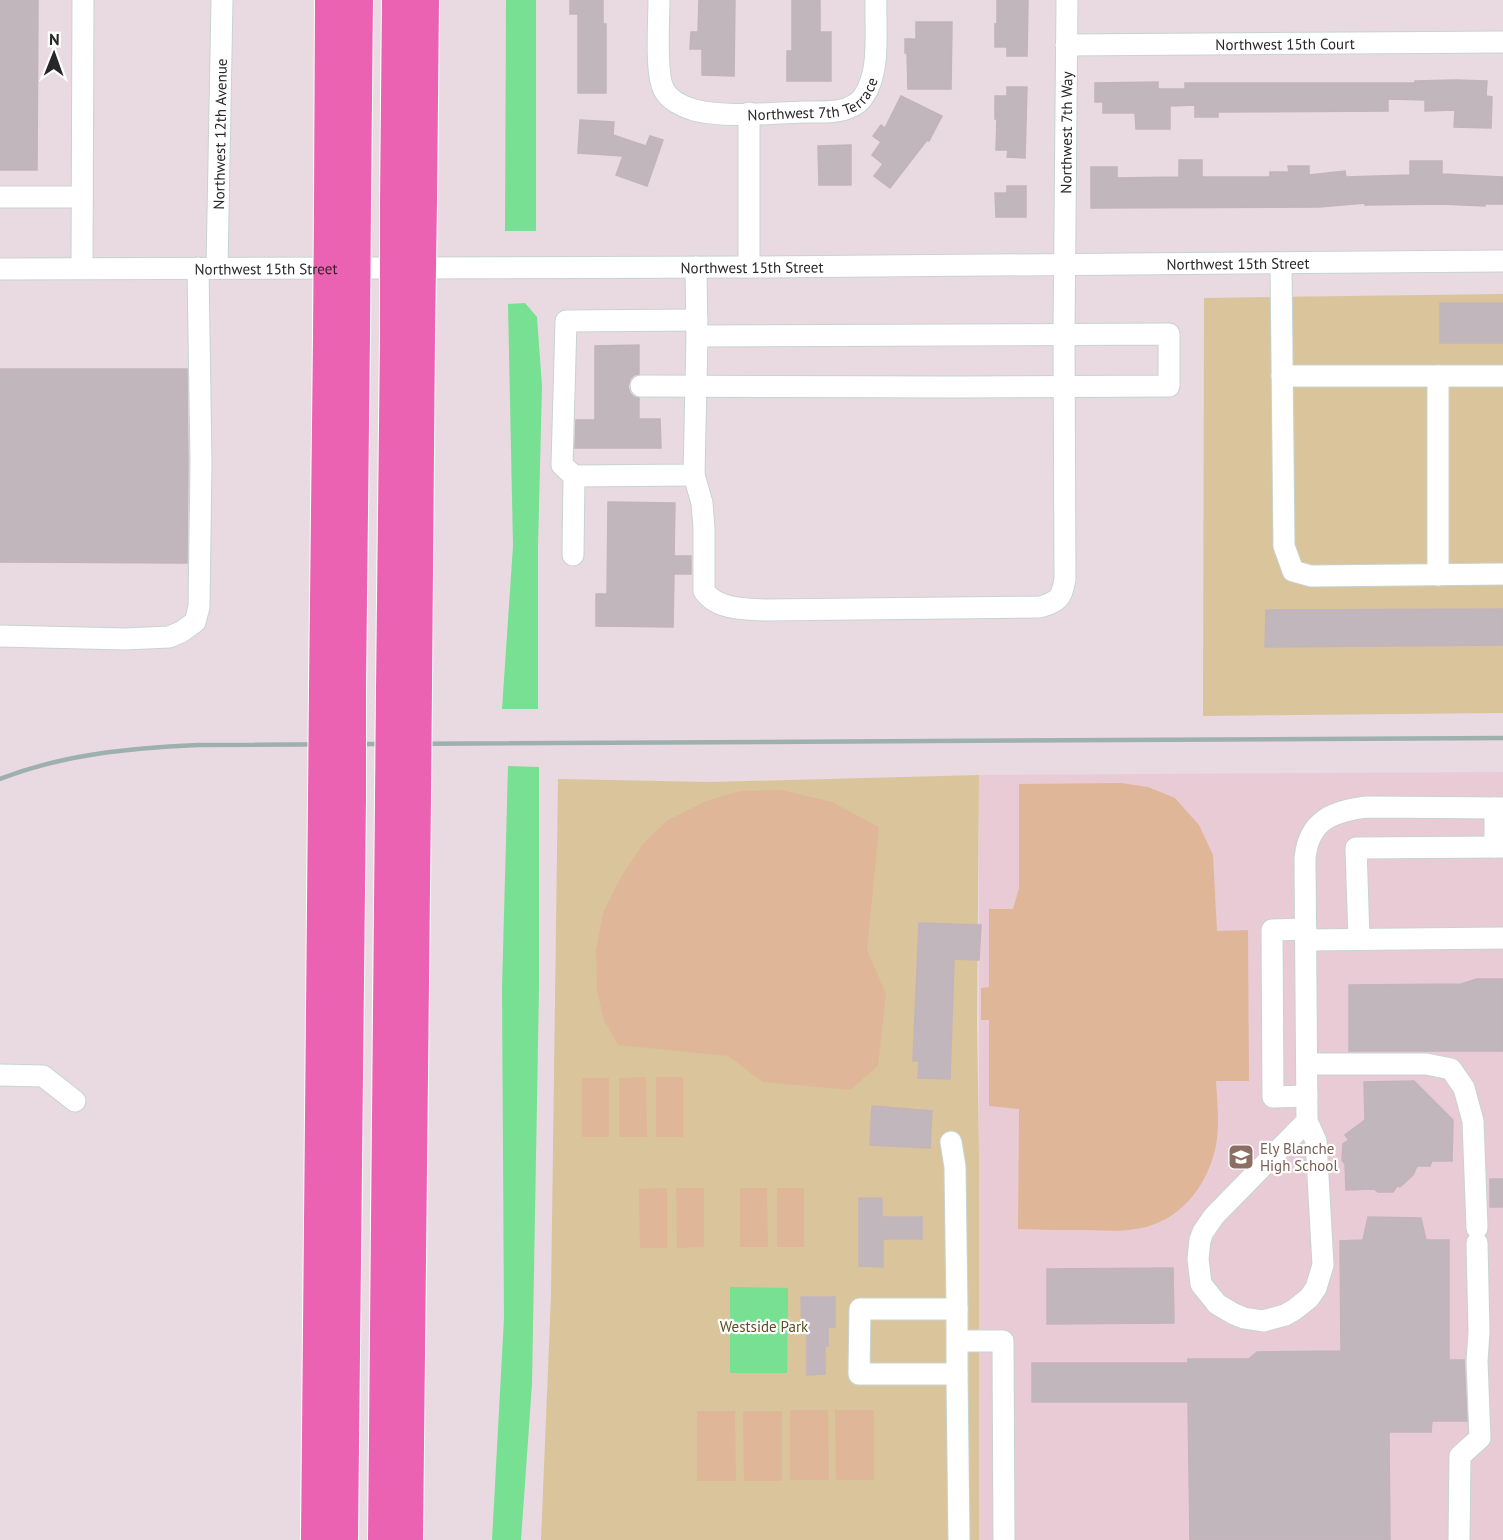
<svg xmlns="http://www.w3.org/2000/svg" width="1503" height="1540" viewBox="0 0 1503 1540" font-family="'PT Sans',sans-serif">
<style>
.education{fill:#e9cbd5}
.green{fill:#d9c49c}
.pitch{fill:#e0b699}
.water{fill:#78e092}
.building{fill:#c1b6bb;stroke:#c3b4ba;stroke-width:1.5}
.lines{fill:none;stroke-linecap:round;stroke-linejoin:round}
.minor-casing{stroke:#c6d4d1;stroke-width:23}
.highway-casing{stroke:#fff;stroke-width:34}
.minor{stroke:#fff;stroke-width:21}
.highway{stroke:#ec62b2;stroke-width:32}
.rail{stroke:#9eb0ad;stroke-width:4.5}
.highway-bridge-casing{stroke:#fff;stroke-width:34;stroke-linecap:butt}
.highway-bridge{stroke:#ec62b2;stroke-width:32}
.labels{text-anchor:middle;dominant-baseline:central;stroke-width:4.5;stroke-linejoin:round;paint-order:stroke}
.street-label{font-size:15px;fill:#272727;stroke:#fff}
.education-label{font-size:15px;fill:#785e54;stroke:#fff;text-anchor:start}
.park-label{font-size:15px;fill:#5b4e21;stroke:#fff}
</style>
<rect width="100%" height="100%" fill="#e8dae0"/>
<path class="education" d="M1503,772v768h-524v-765z"/>
<g class="green">
<path d="M1503,294v419l-300,3 1,-418z"/>
<path d="M979,775l-2,245 2,135v385h-438l10,-244 7,-517 152,3z"/>
</g>
<g class="pitch">
<path d="M1121,783l27,4 27,11 24,27 14,30 4,76 31,-1 1,151h-33c1,21 4,43 0,64 -7,37 -32,72 -70,82 -19,5 -40,4 -59,3 -23,0 -46,0 -69,-1l1,-120 -30,-3v-86h-8v-32l8,-1v-78h24l6,-21v-104z"/>
<path d="M782,790l50,12 47,25 -12,123 19,44 -8,72 -28,24 -87,-8 -35,-26 -110,-11 -14,-25 -7,-29 -1,-41 7,-37 19,-38 21,-31 25,-24 38,-19 34,-10z"/>
<path d="M646,1077l1,60h-28v-59z"/>
<rect x="656" y="1077" width="27" height="60"/>
<rect x="582" y="1078" width="27" height="59"/>
<path d="M667,1188v60h-27l-1,-59z"/>
<path d="M676,1188h28v59l-27,1z"/>
<path d="M740,1188h27l1,59h-28z"/>
<rect x="777" y="1188" width="27" height="59"/>
<path d="M790,1410h38l1,70h-39z"/>
<path d="M835,1410h39v70h-38z"/>
<path d="M697,1411h38l1,70h-39z"/>
<path d="M743,1411h39v70h-38z"/>
</g>
<g class="water">
<path d="M506,0h30v231h-31z"/>
<path d="M525,303l12,14 5,69 -4,161v162h-36l11,-163 -5,-242z"/>
<path d="M508,766l31,1v220l-7,397 -11,156h-29l12,-222 -2,-330z"/>
<path d="M730,1287l58,1 -1,85h-57z"/>
</g>
<g class="building">
<path d="M0,0h38l-1,170h-37z"/>
<path d="M570,0h33v24h3v69h-28v-79h-8z"/>
<path d="M699,0h36l-1,76 -32,-1v-26h-12l1,-17h7z"/>
<path d="M792,0h28v32h11v49h-44v-30h5z"/>
<path d="M997,0h31l-1,56h-20v-9h-12v-23h2z"/>
<path d="M916,22h36l-1,67h-43l-1,-36h-2v-14h11z"/>
<path d="M1456,80l31,1 -1,15 6,1 -1,31 -37,-1 1,-17 -30,1v-11l-37,-1v12l-170,1v5h-23v-12l-25,1v23h-34l-1,-16h-32v-11h-8v-19l63,-1v7h27v-6h230v-2z"/>
<path d="M1007,87h20l-2,71 -18,-1 1,-7h-12l1,-31h-2v-23h12z"/>
<path d="M901,96l41,20 -13,25 -2,-1 -37,48 -16,-12 9,-12 -11,-9 9,-13 -8,-6 8,-11 4,3z"/>
<path d="M580,120l34,2 -1,13 33,11 4,-10 13,4 -16,46 -31,-11 7,-19 -45,-3z"/>
<path d="M851,145v40h-32l-1,-39z"/>
<path d="M1179,160h23v17h68v-5h19l-1,-6h21v9l36,-4 1,6 64,-2v-14h32v13l61,3v27h-18v2l-44,-2 -76,1v-2l-46,4 -228,1v-41h26v11l62,-1z"/>
<path d="M1007,186h19v31h-30l-1,-24h12z"/>
<rect x="1440" y="303" width="63" height="40"/>
<path d="M639,345v29l-5,1 -4,4 -2,8 2,6 4,4 5,1v21h21l1,29h-86l1,-28h19v-74z"/>
<path d="M0,369h187l1,94 -1,100 -187,-1z"/>
<path d="M608,502l67,1 -1,53h17v18h-17l-1,53 -77,-1v-32h11z"/>
<path d="M1503,609v36l-238,2 1,-37z"/>
<path d="M919,923l62,2 -2,35 -25,-1 -4,120 -32,-1 1,-17h-6z"/>
<path d="M1477,979h26v72h-154v-66l112,-1z"/>
<path d="M1414,1081l39,39 -1,41h-20l-2,5h-13l-4,9 -13,12 -3,-1 -4,6h-15l-4,-3 -28,1 -1,-26 -3,-4 1,-16 6,-4 -4,-5 20,-15 -1,-38z"/>
<path d="M872,1106l60,5 -2,37 -60,-3z"/>
<rect x="1490" y="1179" width="13" height="28"/>
<path d="M859,1198h23v19h40v22h-39v28l-24,-1z"/>
<path d="M1368,1217l53,1 5,22h23v120h15l3,61h-35l-1,11h-42l1,108h-200l-2,-138h-156v-39h156v-4h61l8,-7 84,-1 -1,-110 23,-1z"/>
<path d="M1173,1268l1,55 -127,1v-55z"/>
<path d="M801,1297h34v30h-7v19h-3v28l-18,1v-49h-5z"/>
</g>
<g class="lines">
<g class="minor-casing">
<g id="minor">
<path id="s1" d="M659,0c0,21 -4,74 5,90 5,10 19,17 30,20 32,8 76,3 109,2 13,0 34,1 45,-4 5,-2 12,-6 15,-11 18,-24 12,-67 13,-97"/>
<path id="s2" d="M1066,45l437,-3"/>
<path d="M0,197h82"/>
<path d="M1281,263l3,283 9,25 18,5 192,-2"/>
<path d="M749,267v-154"/>
<path d="M82,268l1,-268"/>
<path id="s3" d="M217,268l5,-268"/>
<path id="s4" d="M0,269l749,-2 754,-6"/>
<path d="M1282,376h221"/>
<path d="M641,386l315,1 213,-1v-52l-472,2 -1,-69"/>
<path id="s5" d="M694,475l8,28 2,25v63c13,19 42,18 62,19l274,-3c18,-5 22,-9 25,-28l-1,-244 3,-335"/>
<path d="M574,476l-12,-11 4,-144 131,-1"/>
<path d="M573,555l1,-79 120,-1 3,-139"/>
<path d="M1438,575v-199"/>
<path d="M0,636l125,3 44,-2 12,-5 14,-10 4,-15 2,-144 -3,-195"/>
<path d="M1495,808v39"/>
<path d="M1306,929l-34,1 1,167 34,-1"/>
<path d="M1359,939l-3,-91 147,-1"/>
<path d="M1306,940l197,-2"/>
<path d="M1307,1064h119l25,5 13,19 9,33 4,107"/>
<path d="M0,1075l43,1 32,25"/>
<path d="M1307,1121l-93,95 -11,16 -3,8 -2,19 3,25 16,20 17,10 10,4 19,3 22,-6 9,-5 15,-12 7,-10 7,-23 -7,-124 -9,-20 -2,-263c4,-38 28,-47 62,-51l136,1"/>
<path d="M951,1142l4,25 2,142"/>
<path d="M860,1309h97v65h-98z"/>
<path d="M958,1341h45l1,199"/>
<path d="M957,1374l2,166"/>
<path d="M1459,1540l1,-84 20,-18 -3,-77 2,-29 -2,-89"/>
</g>
</g>
<g class="highway-casing">
<g id="highway">
<path d="M330,201l1,-201"/>
<path d="M355,201l2,-201"/>
<path d="M396,201l2,-201"/>
<path d="M421,201l2,-201"/>
<path d="M325,687l4,-350"/>
<path d="M416,687l3,-350"/>
<path d="M350,688l4,-351"/>
<path d="M392,688l4,-350"/>
<path d="M317,1540l7,-742"/>
<path d="M342,1540l8,-742"/>
<path d="M384,1540l7,-742"/>
<path d="M407,1540l8,-742"/>
</g>
</g>
<use href="#minor" class="minor"/>
<use href="#highway" class="highway"/>
<path class="rail" d="M0,779c64,-25 131,-31 198,-34l1305,-7"/>
<g class="highway-bridge-casing">
<g id="highway-bridge">
<path d="M329,337l1,-136"/>
<path d="M354,337l1,-136"/>
<path d="M419,337l2,-136"/>
<path d="M396,338v-137"/>
<path d="M324,798l1,-111"/>
<path d="M350,798v-110"/>
<path d="M391,798l1,-110"/>
<path d="M415,798l1,-111"/>
</g>
</g>
<use href="#highway-bridge" class="highway-bridge"/>
</g>
<defs>
<g id="school-square" transform="scale(1.35)"><rect x="-9" y="-9" width="18" height="18" rx="4" fill="#8d6e63" stroke="#fff"/><path d="M0-5L7-2L0 1L-7-2ZM-4 1L0 2.5L4 1V4Q0 6-4 4Z" fill="#fff"/></g>
</defs>
<g fill-rule="evenodd">
<use href="#school-square" x="1241" y="1157"/>
</g>
<g class="labels">
<g class="street-label">
<text stroke="none"><textPath href="#s2" startOffset="219">Northwest 15th Court</textPath></text>
<text stroke="none"><textPath href="#s1" startOffset="252">Northwest 7th Terrace</textPath></text>
<text stroke="none"><textPath href="#s5" startOffset="946">Northwest 7th Way</textPath></text>
<text stroke="none"><textPath href="#s3" startOffset="134">Northwest 12th Avenue</textPath></text>
<text stroke="none"><textPath href="#s4" startOffset="1238">Northwest 15th Street</textPath></text>
<text stroke="none"><textPath href="#s4" startOffset="752">Northwest 15th Street</textPath></text>
<text stroke="none"><textPath href="#s4" startOffset="266">Northwest 15th Street</textPath></text>
</g>
<g class="education-label">
<text x="1260" y="1148">Ely Blanche<tspan x="1260" dy="17">High School</tspan></text>
</g>
<g class="park-label">
<text x="764" y="1326">Westside Park</text>
</g>
</g>
<g transform="translate(54 54) rotate(1)" stroke="#ffffff" stroke-width="4.5" paint-order="stroke">
<path d="M0-4.5L10 22L0 15L-10 22Z" fill="#272727"/>
<text y="-9" font-size="16" font-weight="bold" text-anchor="middle" fill="#272727">N</text>
</g>
</svg>
